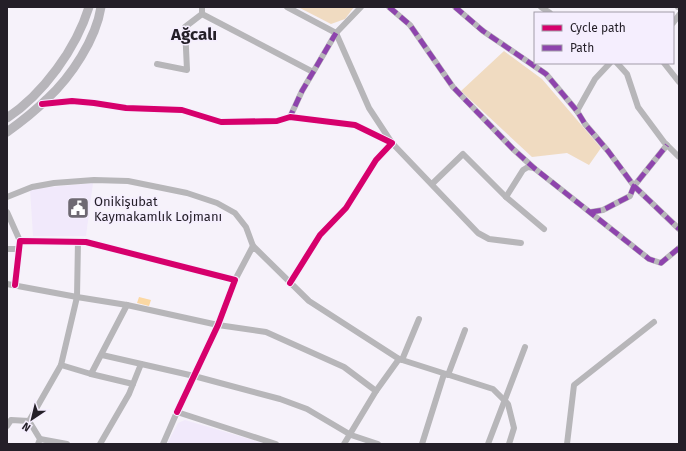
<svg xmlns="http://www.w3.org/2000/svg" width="686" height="451" viewBox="0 0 686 451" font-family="'Fira Sans',sans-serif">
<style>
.built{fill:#f1e9fb}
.green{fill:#f0dbc1}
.water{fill:#fbd8a3}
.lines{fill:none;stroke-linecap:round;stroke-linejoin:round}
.minor{stroke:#b7b6b9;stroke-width:6}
.secondary{stroke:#b7b5ba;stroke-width:9}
.quiet{stroke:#8e44ad;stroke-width:5;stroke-dasharray:10 5;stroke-linecap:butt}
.cycleway-casing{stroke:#f5eefe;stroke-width:8}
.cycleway{stroke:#d6006c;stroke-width:6}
.labels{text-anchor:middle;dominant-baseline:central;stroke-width:3;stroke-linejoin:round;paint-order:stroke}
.poi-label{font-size:13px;fill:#241f28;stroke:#f5eefe;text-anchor:start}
.district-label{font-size:17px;font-weight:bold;fill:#241f28;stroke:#f5eefe}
</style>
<rect width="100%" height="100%" fill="#f6f2fa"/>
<g class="built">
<path d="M93,183l-7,53h-53l-3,-47z"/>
<path d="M185,420l81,24h-99l11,-21z"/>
</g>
<g class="green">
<path d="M298,7h56l-9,12 -14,5z"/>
<path d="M504,51l38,28 59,69 -12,17 -22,-12 -35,4 -71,-66z"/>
</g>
<path class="water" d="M139,297l12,3 -2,6 -12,-3z"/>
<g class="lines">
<g class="minor">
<path d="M287,7l49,26 33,75 23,35 86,90 11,6 32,4"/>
<path d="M389,7l21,18 43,62 60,62 21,19 115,91 12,4 18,-15"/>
<path d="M455,7l28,24 63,43 31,37 8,13 23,27 26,35 45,43"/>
<path d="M541,7l9,6"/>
<path d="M678,7h1"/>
<path d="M202,14l111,58"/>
<path d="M673,23l6,-8"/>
<path d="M617,63l10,11 11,33 26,35 15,15"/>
<path d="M664,63l15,19"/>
<path d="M157,64l30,6 -2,-43 17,-13v-7"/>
<path d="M42,104l30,-3 22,2 32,5 56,2 39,12 56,-1 13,-4 65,8 37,18 -16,17 -30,48 -26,27 -30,48"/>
<path d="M577,111l18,-32 15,-16"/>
<path d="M290,117l12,-26 34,-58 25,-26"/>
<path d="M432,184l31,-30 43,43 38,32"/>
<path d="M7,197l25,-10 22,-4 40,-3 34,1 59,12 30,10 18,10 11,14 7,19"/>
<path d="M506,197l17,-27 5,-3 6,1"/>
<path d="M7,212l13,29"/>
<path d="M591,212l12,-2 27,-14 4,-10 33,-41"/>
<path d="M7,249h12"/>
<path d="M235,280l18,-34 56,55 90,58 94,30 15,15 6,24 -5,16"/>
<path d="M7,284l70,13 50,8 91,20 48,7 78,35 32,24"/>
<path d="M15,285l5,-44 66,1 149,38 -17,45 -41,87"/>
<path d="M102,355l92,21 86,23 27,10 44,26 27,9"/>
<path d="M402,360l17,-41"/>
<path d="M61,365l16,-68 1,-56"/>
<path d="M91,374l42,10"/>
<path d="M448,375l17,-45"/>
<path d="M7,426l4,-6 18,1"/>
<path d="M40,439l27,5"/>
<path d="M38,444l2,-5 -11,-18 32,-56 30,9 36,-69"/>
<path d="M100,444l29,-50 12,-30"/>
<path d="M163,444l14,-32 99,32"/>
<path d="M344,444l32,-53 23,-32"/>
<path d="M422,444l22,-70"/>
<path d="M488,444l37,-97"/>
<path d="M567,444l7,-59 80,-63"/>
</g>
<g class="secondary">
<path d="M7,118c36,-24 69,-69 82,-111"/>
<path d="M7,132c14,-10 28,-21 40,-33 24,-22 49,-60 54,-92"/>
</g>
<g class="quiet">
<path d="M389,7l21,18 43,62 60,62 21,19 115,91 12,4 18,-15"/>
<path d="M455,7l28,24 63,43 31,37 8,13 23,27 26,35 45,43"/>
<path d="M287,118l3,-1 12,-26 34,-58"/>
<path d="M591,212l12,-2 27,-14 4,-10 33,-41"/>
</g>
<g class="cycleway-casing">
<g id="cycleway">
<path d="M42,104l30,-3 22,2 32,5 56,2 39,12 56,-1 13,-4 65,8 37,18 -16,17 -30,48 -26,27 -30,48"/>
<path d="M15,285l5,-44 66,1 149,38 -17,45 -41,87"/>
</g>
</g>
<use href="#cycleway" class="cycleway"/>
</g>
<defs>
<g id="civic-square" transform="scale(1.15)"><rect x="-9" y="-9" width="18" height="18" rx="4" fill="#6e6972" stroke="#f5eefe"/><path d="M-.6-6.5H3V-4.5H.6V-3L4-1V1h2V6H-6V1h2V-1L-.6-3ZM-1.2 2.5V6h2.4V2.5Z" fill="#fff"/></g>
</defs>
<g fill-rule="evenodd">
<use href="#civic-square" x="78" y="208"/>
</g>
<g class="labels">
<g class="poi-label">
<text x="94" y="201">Onikişubat<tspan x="94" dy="15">Kaymakamlık Lojmanı</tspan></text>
</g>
<g class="district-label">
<text x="194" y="34">Ağcalı</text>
</g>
</g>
<rect width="686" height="451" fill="none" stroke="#241f28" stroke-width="16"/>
<rect x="534" y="12" width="140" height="52" fill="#f5eefe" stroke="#a19ba8"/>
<rect x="542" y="25" width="20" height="6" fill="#d6006c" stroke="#a19ba8"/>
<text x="570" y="32" font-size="12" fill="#241f28">Cycle path</text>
<rect x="542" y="45" width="20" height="6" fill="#8e44ad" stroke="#a19ba8"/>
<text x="570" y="52" font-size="12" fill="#241f28">Path</text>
<g transform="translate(32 419) rotate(215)" stroke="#f5eefe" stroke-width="3" paint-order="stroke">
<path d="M0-3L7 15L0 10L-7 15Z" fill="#241f28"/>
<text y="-6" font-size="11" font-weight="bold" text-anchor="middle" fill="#241f28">N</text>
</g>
</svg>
